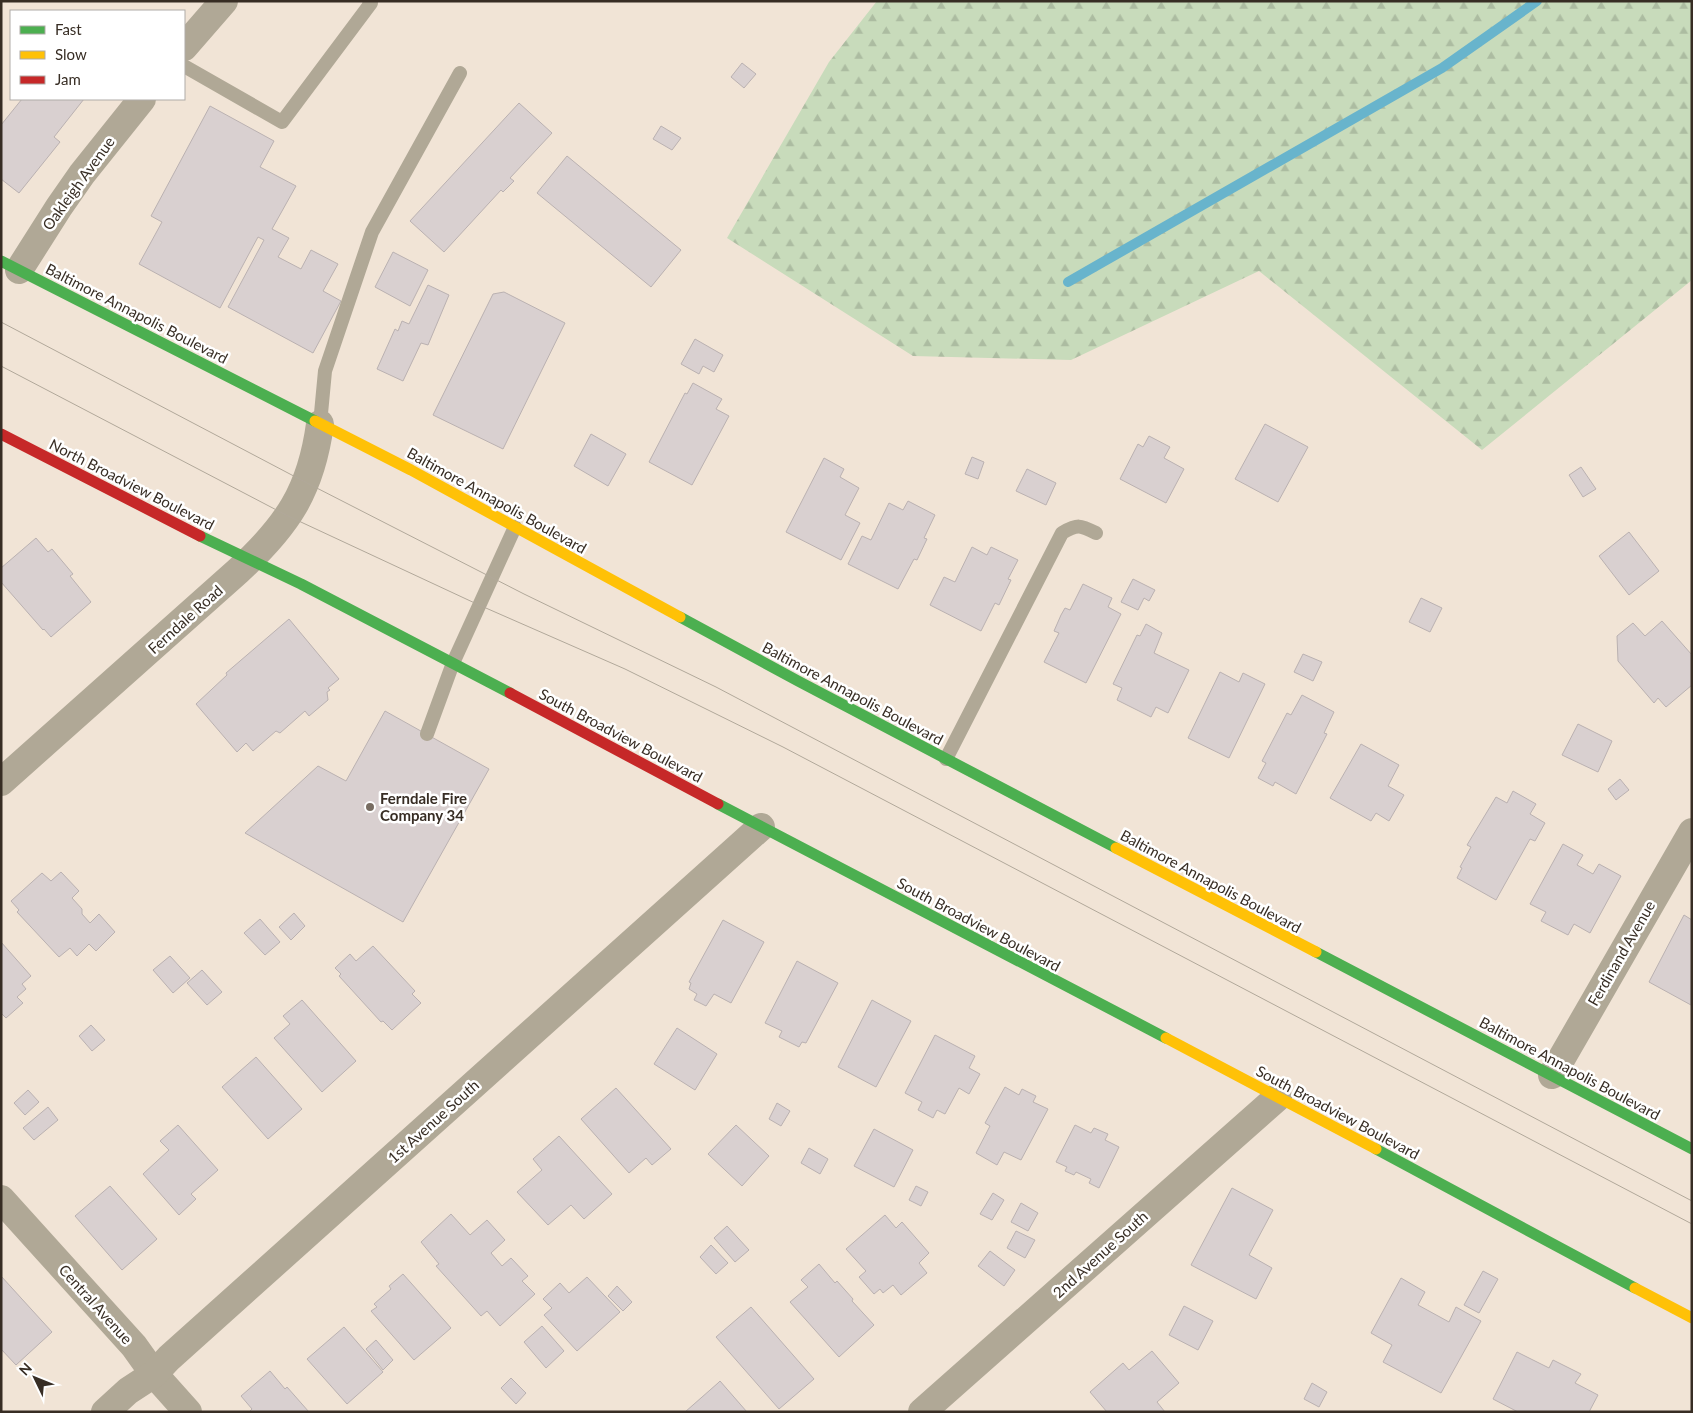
<svg xmlns="http://www.w3.org/2000/svg" width="1693" height="1413" viewBox="0 0 1693 1413" font-family="Lato,sans-serif">
<style>
.forest{fill:url(#forest-firs)}
.lines{fill:none;stroke-linecap:round;stroke-linejoin:round}
.stream{stroke:#68b4cc;stroke-width:10}
.building{fill:#d9d0d0;stroke:#bab1b1}
.lane{stroke:#b0a896;stroke-width:14}
.street{stroke:#b0a896;stroke-width:28}
.fast{stroke:#4caf50;stroke-width:11}
.slow{stroke:#ffc107;stroke-width:11}
.jam{stroke:#c62828;stroke-width:11}
.tram{stroke:#b1a89a;stroke-width:1}
.poi-dot{fill:#786d62;stroke:#fff;stroke-width:2}
.labels{text-anchor:middle;dominant-baseline:central;stroke-width:5;stroke-linejoin:round;paint-order:stroke}
.street-label{font-size:15px;fill:#372d24;stroke:#fff}
.poi-label{font-size:15px;font-weight:bold;fill:#372d24;stroke:#fff;text-anchor:start}
</style>
<defs>
<pattern id="forest-firs" width="22" height="20" patternUnits="userSpaceOnUse" patternTransform="scale(1.25)"><rect width="22" height="20" fill="#c8dbbb"/><path d="M5 1l3.5 6h-7zM16 11l3.5 6h-7z" fill="#acbca1"/></pattern>
</defs>
<rect width="100%" height="100%" fill="#f1e4d6"/>
<path class="forest" d="M877,1h815v279l-210,170 -223,-179 -188,89 -158,-4 -186,-118 102,-176z"/>
<g class="lines">
<path class="stream" d="M1068,282l374,-214 95,-67"/>
</g>
<g class="building">
<path d="M742,63l14,11 -12,14 -13,-11z"/>
<path d="M22,99h62l-30,38 6,5 -41,51 -18,-14v-54z"/>
<path d="M519,103l33,30 -42,45 4,3 -11,11 -2,-2 -57,62 -34,-31z"/>
<path d="M210,106l64,35 -14,26 36,19 -24,43 17,9 -11,19 23,12 10,-19 27,14 -15,27 18,10 -28,52 -85,-46 36,-67 -6,-3 -38,71 -81,-44 23,-42 -11,-6z"/>
<path d="M661,126l20,12 -9,12 -19,-11z"/>
<path d="M567,156l114,94 -30,37 -114,-94z"/>
<path d="M393,252l35,18 -18,36 -35,-19z"/>
<path d="M428,285l21,10 -21,50 -7,-2 -18,38 -26,-12 18,-40 3,2 4,-10 7,3z"/>
<path d="M504,292l61,31 -62,126 -70,-34 60,-121z"/>
<path d="M695,339l28,16 -9,17 -11,-6 -4,8 -18,-10z"/>
<path d="M693,383l29,16 -6,10 13,7 -37,69 -43,-23 36,-69 2,1z"/>
<path d="M1265,424l43,23 -30,55 -43,-23z"/>
<path d="M591,434l35,20 -18,32 -34,-20z"/>
<path d="M1149,436l21,11 -6,11 20,11 -18,34 -46,-24 18,-35 5,3z"/>
<path d="M972,457l12,5 -6,17 -13,-5z"/>
<path d="M824,458l20,11 -4,8 19,11 -14,27 15,8 -19,37 -55,-28z"/>
<path d="M1581,467l15,22 -13,8 -14,-22z"/>
<path d="M1027,469l29,14 -10,22 -30,-14z"/>
<path d="M908,501l27,14 -11,23 3,1 -10,21 -3,-1 -16,30 -50,-25 14,-28 9,4 18,-37 14,7z"/>
<path d="M1629,532l30,39 -30,24 -30,-39z"/>
<path d="M36,538l12,14 4,-3 21,25 -3,2 21,26 -40,35 -7,-8 -1,1 -42,-48v-14z"/>
<path d="M972,547l15,8 4,-8 27,13 -10,19 3,1 -12,25 -4,-2 -14,28 -51,-26 14,-28 11,5z"/>
<path d="M1133,579l22,11 -6,11 -5,-3 -6,12 -17,-8z"/>
<path d="M1083,584l29,14 -4,9 13,7 -35,69 -42,-21 15,-29 -5,-2 7,-16 4,-7 5,2z"/>
<path d="M1421,598l21,10 -12,24 -21,-10z"/>
<path d="M289,619l50,60 -11,9 2,2 -3,2 1,8 -19,16 -4,-5 -25,22 -4,-2 -23,20 -7,-8 -9,9 -41,-48 31,-29 -1,-2z"/>
<path d="M1662,621l30,34v30l-26,22 -8,-9 -4,5 -36,-42 -1,-25 16,-13 12,13z"/>
<path d="M1146,624l16,9 -8,20 35,17 -21,43 -12,-6 -5,10 -34,-17 5,-12 -9,-4 24,-49 3,1z"/>
<path d="M1303,654l19,8 -9,19 -19,-9z"/>
<path d="M1220,672l19,10 4,-9 22,11 -36,74 -41,-20z"/>
<path d="M1302,695l32,17 -10,21 3,1 -31,60 -21,-12 -2,4 -15,-8 8,-15 -4,-2 25,-48 4,2z"/>
<path d="M385,711l104,58 -86,153 -158,-89 73,-67 28,15z"/>
<path d="M1578,724l34,17 -14,31 -36,-17z"/>
<path d="M1361,744l38,21 -11,21 16,9 -15,26 -13,-8 -5,8 -41,-23z"/>
<path d="M1620,779l9,11 -13,10 -8,-11z"/>
<path d="M1513,791l23,13 -6,10 15,9 -10,18 -5,-2 -34,61 -39,-22 5,-10 -2,-1 11,-20 -4,-2 29,-48 11,6z"/>
<path d="M1563,844l20,11 -6,10 16,9 6,-10 22,12 -31,57 -16,-9 -6,11 -27,-14 5,-9 -16,-8z"/>
<path d="M61,872l18,19 -7,7 10,11v5l8,9 9,-9 16,18 -19,19 -7,-7 -12,12 -7,-8 -11,9 -42,-45 2,-2 -8,-9 31,-28 9,8z"/>
<path d="M294,913l11,13 -14,14 -12,-13z"/>
<path d="M1684,915l8,5 -1,85 -42,-23z"/>
<path d="M260,919l20,23 -15,13 -21,-22z"/>
<path d="M723,920l41,22 -33,61 -17,-9 -8,12 -12,-6 3,-6 -8,-5 2,-6 -2,-1z"/>
<path d="M1,942l30,34 -9,8 4,5 -9,8 6,6 -17,15 -5,-5z"/>
<path d="M373,946l42,45 -3,3 9,9 -29,27 -9,-9 -2,1 -42,-46 2,-2 -6,-6 15,-14 6,7z"/>
<path d="M170,956l20,22 -17,15 -20,-23z"/>
<path d="M797,961l41,22 -32,60 -4,-1 -3,5 -20,-10 3,-6 -17,-8z"/>
<path d="M202,970l20,22 -15,13 -20,-22z"/>
<path d="M302,1000l54,61 -34,31 -48,-54 16,-14 -7,-8z"/>
<path d="M872,1000l39,21 -35,66 -38,-20z"/>
<path d="M91,1025l14,15 -13,11 -13,-15z"/>
<path d="M677,1028l40,26 -22,36 -41,-26z"/>
<path d="M935,1035l40,21 -6,12 11,6 -11,20 -10,-6 -14,26 -8,-4 -4,8 -15,-8 4,-8 -17,-9z"/>
<path d="M256,1057l46,52 -34,30 -46,-52z"/>
<path d="M1005,1087l14,8 3,-6 14,7 -3,6 15,7 -27,51 -17,-8 -7,13 -21,-12 14,-27 -5,-3z"/>
<path d="M616,1088l55,61 -19,16 -6,-7 -17,15 -48,-54z"/>
<path d="M28,1090l11,12 -14,13 -11,-12z"/>
<path d="M777,1103l13,8 -9,15 -12,-7z"/>
<path d="M48,1107l10,13 -24,20 -11,-12z"/>
<path d="M178,1125l40,45 -27,24 5,5 -17,16 -36,-41 26,-24 -9,-9z"/>
<path d="M736,1125l33,31 -27,30 -34,-32z"/>
<path d="M1075,1125l16,8 3,-5 14,6 -3,6 14,7 -20,41 -10,-5 2,-4 -15,-7 -2,3 -9,-4 2,-4 -11,-5z"/>
<path d="M874,1129l39,21 -19,37 -40,-21z"/>
<path d="M559,1136l53,58 -28,25 -13,-14 -23,20 -31,-33 25,-22 -9,-11z"/>
<path d="M809,1148l19,11 -8,15 -19,-11z"/>
<path d="M110,1186l47,53 -35,31 -47,-54z"/>
<path d="M916,1186l12,6 -7,14 -12,-6z"/>
<path d="M1232,1188l41,22 -24,45 23,13 -16,31 -65,-34z"/>
<path d="M993,1193l11,7 -12,20 -12,-6z"/>
<path d="M1021,1203l17,10 -10,18 -17,-9z"/>
<path d="M451,1214l19,21 17,-15 18,20 -14,13 11,13 9,-8 17,18 -6,5 13,13 -35,32 -13,-15 -6,5 -45,-50 3,-2 -18,-22z"/>
<path d="M885,1215l11,13 6,-6 27,31 -10,10 8,10 -26,22 -8,-10 -10,8 -3,-4 -6,5 -15,-17 7,-6 -20,-22z"/>
<path d="M727,1226l22,24 -14,12 -21,-24z"/>
<path d="M1016,1231l19,9 -10,18 -18,-10z"/>
<path d="M711,1245l17,18 -12,11 -16,-17z"/>
<path d="M990,1251l25,19 -11,16 -26,-20z"/>
<path d="M819,1264l16,19 2,-2 16,18 -1,2 22,24 -35,32 -49,-55 18,-15 -7,-7z"/>
<path d="M1483,1271l15,8 -19,34 -15,-8z"/>
<path d="M403,1274l48,54 -37,32 -43,-49 6,-4 -3,-3 17,-15 -2,-3z"/>
<path d="M1,1276l51,56 -36,33 -15,-16z"/>
<path d="M587,1277l33,35 -43,39 -33,-36 8,-7 -9,-9 17,-16 9,10z"/>
<path d="M1401,1278l24,14 -7,13 31,17 7,-15 25,14 -40,72 -58,-31 9,-17 -21,-12z"/>
<path d="M617,1286l15,16 -9,9 -15,-15z"/>
<path d="M1184,1306l29,15 -15,29 -29,-15z"/>
<path d="M751,1307l63,72 -35,30 -63,-72z"/>
<path d="M542,1326l22,25 -18,17 -22,-26z"/>
<path d="M344,1327l39,45 -36,32 -40,-45z"/>
<path d="M376,1340l17,20 -10,10 -17,-21z"/>
<path d="M1152,1351l27,32 -22,19 8,10h-58l-17,-20 33,-29 6,7z"/>
<path d="M1517,1352l32,16 4,-8 28,14 -6,9 23,12 -9,17h-71l-25,-13z"/>
<path d="M270,1371l15,18 2,-2 22,25h-60l3,-3 -11,-13z"/>
<path d="M511,1378l15,15 -10,11 -15,-16z"/>
<path d="M720,1381l27,31h-62l33,-29z"/>
<path d="M1312,1383l15,9 -8,15 -15,-8z"/>
</g>
<g class="lines">
<g class="lane">
<path d="M184,66l98,56 89,-119 -2,-2"/>
<path d="M320,424l5,-53 47,-139 88,-159"/>
<path d="M427,734l26,-71 62,-136"/>
<path d="M946,759l116,-226c16,-9 18,-8 34,0"/>
</g>
<g class="street">
<path d="M184,47l40,-46"/>
<path d="M19,270l40,-63 23,-33 60,-75"/>
<path d="M1,782l237,-211c49,-45 73,-80 82,-147"/>
<path d="M1552,1075l140,-243"/>
<path d="M1,1199l133,147 20,28 34,38"/>
<path d="M105,1412l23,-21 26,-17 15,-16 592,-531"/>
<path d="M922,1412l356,-315"/>
</g>
<g class="fast">
<path d="M1,261l314,160"/>
<path d="M200,536l101,48 209,109"/>
<path d="M680,617l118,64 318,167"/>
<path d="M718,804l448,234"/>
<path d="M1316,952l376,197"/>
<path d="M1376,1149l259,139"/>
</g>
<g class="slow">
<path d="M315,421l96,49 269,147"/>
<path d="M1116,848l200,104"/>
<path d="M1166,1038l210,111"/>
<path d="M1635,1288l57,30"/>
</g>
<g class="jam">
<path d="M1,434l199,102"/>
<path d="M510,693l208,111"/>
</g>
<g class="tram">
<path d="M1,322l306,161 217,111 192,93 976,514"/>
<path d="M1,366l287,150 191,89 146,64 158,78 909,477"/>
</g>
</g>
<circle class="poi-dot" cx="370" cy="807" r="5"/>
<g class="labels">
<g class="street-label">
<text transform="translate(78 183) rotate(-54)">Oakleigh Avenue</text>
<text transform="translate(137 313) rotate(27)">Baltimore Annapolis Boulevard</text>
<text transform="translate(132 484) rotate(27)">North Broadview Boulevard</text>
<text transform="translate(497 500) rotate(29)">Baltimore Annapolis Boulevard</text>
<text transform="translate(185 619) rotate(-42)">Ferndale Road</text>
<text transform="translate(853 693) rotate(28)">Baltimore Annapolis Boulevard</text>
<text transform="translate(621 735) rotate(28)">South Broadview Boulevard</text>
<text transform="translate(1211 881) rotate(28)">Baltimore Annapolis Boulevard</text>
<text transform="translate(979 924) rotate(28)">South Broadview Boulevard</text>
<text transform="translate(1621 953) rotate(-60)">Ferdinand Avenue</text>
<text transform="translate(1570 1068) rotate(28)">Baltimore Annapolis Boulevard</text>
<text transform="translate(1338 1112) rotate(28)">South Broadview Boulevard</text>
<text transform="translate(433 1121) rotate(-42)">1st Avenue South</text>
<text transform="translate(1100 1254) rotate(-42)">2nd Avenue South</text>
<text transform="translate(96 1304) rotate(48)">Central Avenue</text>
</g>
<g class="poi-label">
<text x="380" y="798">Ferndale Fire<tspan x="380" dy="17">Company 34</tspan></text>
</g>
</g>
<rect width="1693" height="1413" fill="none" stroke="#372d24" stroke-width="5"/>
<rect x="10" y="10" width="175" height="90" fill="#ffffff" stroke="#afaba7"/>
<rect x="20" y="26" width="25" height="8" fill="#4caf50" stroke="#afaba7"/>
<text x="55" y="35" font-size="15" fill="#372d24">Fast</text>
<rect x="20" y="51" width="25" height="8" fill="#ffc107" stroke="#afaba7"/>
<text x="55" y="60" font-size="15" fill="#372d24">Slow</text>
<rect x="20" y="76" width="25" height="8" fill="#c62828" stroke="#afaba7"/>
<text x="55" y="85" font-size="15" fill="#372d24">Jam</text>
<g transform="translate(35 1378) rotate(313)" stroke="#ffffff" stroke-width="4" paint-order="stroke">
<path d="M0-4L9 19L0 12L-9 19Z" fill="#372d24"/>
<text y="-8" font-size="14" font-weight="bold" text-anchor="middle" fill="#372d24">N</text>
</g>
</svg>
